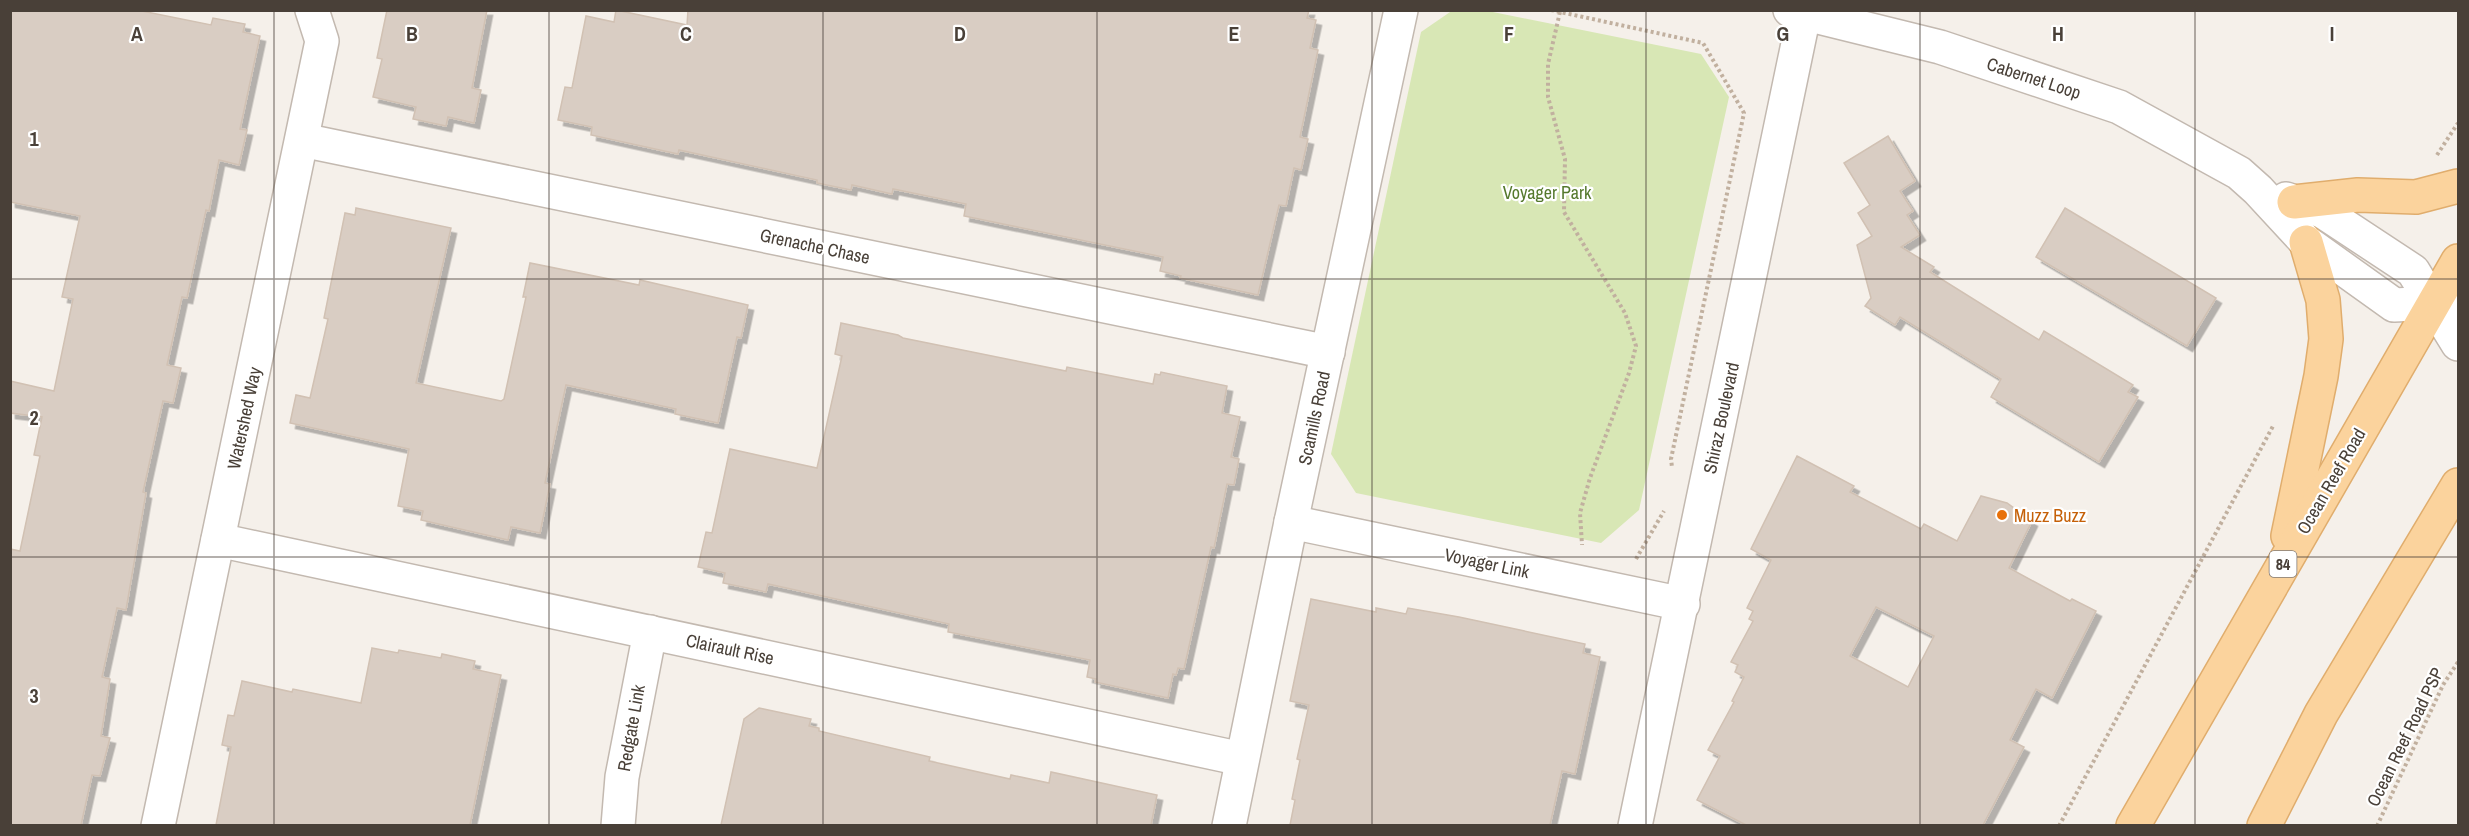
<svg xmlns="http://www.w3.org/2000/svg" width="2469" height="836" viewBox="0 0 2469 836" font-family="'Archivo Narrow',sans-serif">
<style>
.green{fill:#d8e7b5}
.building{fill:#d9cdc3;stroke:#d1c1b3;stroke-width:1.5;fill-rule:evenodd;filter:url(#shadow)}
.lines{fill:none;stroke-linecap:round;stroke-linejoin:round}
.minor-casing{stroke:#c3b9b0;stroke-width:36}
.major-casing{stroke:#e0ad6d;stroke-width:36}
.path{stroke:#c1b09f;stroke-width:4;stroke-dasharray:3 3;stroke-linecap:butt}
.minor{stroke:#fff;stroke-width:33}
.major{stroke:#fbd39d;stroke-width:33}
.grid{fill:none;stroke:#494038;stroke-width:1.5;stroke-opacity:0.55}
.food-dot{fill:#e8710a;stroke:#fff;stroke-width:2}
.labels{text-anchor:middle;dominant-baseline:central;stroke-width:4.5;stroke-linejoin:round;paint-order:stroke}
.shield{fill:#fff;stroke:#807974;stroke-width:1.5}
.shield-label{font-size:16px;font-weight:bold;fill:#494038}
.street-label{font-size:18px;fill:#494038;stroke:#fff}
.park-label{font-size:18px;fill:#55792d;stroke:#fff}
.food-label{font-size:18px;fill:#c56008;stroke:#fff;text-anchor:start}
.grid-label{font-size:20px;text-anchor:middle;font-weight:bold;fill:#494038;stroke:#fff;stroke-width:4.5;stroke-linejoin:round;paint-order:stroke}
</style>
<defs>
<filter id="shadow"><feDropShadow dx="5.5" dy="5.5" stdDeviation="0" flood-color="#0004"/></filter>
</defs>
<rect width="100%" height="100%" fill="#f5f0ea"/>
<path class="green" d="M1453,10l35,1 213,43 28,43 -90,413 -38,33 -245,-50 -25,-39 90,-422z"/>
<g class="building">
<path d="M10,10h127l74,15 2,-7 32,6 -2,8 17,4 -20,93 7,1 -8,35 -20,-5 -10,51 -3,-1 -19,88 -5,-1 -15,68 14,3 -8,35 -10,-2 -20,91 3,1 -20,117 -9,-2 -15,69 8,2 -9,57 9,2 -10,38 -8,-1 -11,50h-71v-276l10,2 20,-95 -6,-1 8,-38 -32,-4v-32l44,10 19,-92 -11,-2 18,-81 -70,-14z"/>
<path d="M387,10h100l-15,78 9,2 -7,33 -26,-6 -2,9 -33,-7 3,-12 -43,-10 9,-38 -5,-1z"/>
<path d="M616,10l71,15 1,-15h621l-2,8 9,2 -6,28 8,2 -18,87 8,2 -7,31 -7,-2 -8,38 -7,-1 -21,90 -78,-17 1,-2 -21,-5 3,-14 -199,-41 2,-12 -73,-15 -1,5 -40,-9 -1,5 -34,-7v-3l-138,-30 -1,4 -87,-19 1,-8 -34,-7 7,-33 7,1 14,-72 28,6z"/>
<path d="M1888,136l27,45 -15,10 13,20 -6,4 13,20 -19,12 33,20 -4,5 109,68 5,-9 89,54 -5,7 10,5 -39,65 -108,-65 10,-18 -101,-62 -5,8 -30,-19 6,-8 -14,-53 15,-9 -14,-23 12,-8 -26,-42z"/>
<path d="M356,208l95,20 -35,155 85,18 3,-2 22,-102h-3l7,-34 109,22 1,-5 108,25 -7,33 -4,-1 -19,86 -43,-9 1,-5 -110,-24 -21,98 5,1 -10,49 -29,-6 -3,13 -87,-20 2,-9 -25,-5 11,-57 -119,-26 6,-28 14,3 18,-79 -4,-1 21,-105 10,2z"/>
<path d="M2065,208l151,90 -29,48 -151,-89z"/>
<path d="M841,323l57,12 5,3 163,33 1,-4 86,17 2,-10 5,1 1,-3 66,14 -5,27 18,4 -9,40 8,2 -5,26 -7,-1 -13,64 -3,-1 -27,122 -6,-1 -2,7 -3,-1 -5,24 -73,-16 1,-3 -9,-2 3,-17 -142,-28 1,-8 -181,-40 -2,8 -43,-9 2,-10 -27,-6 8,-35 6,1 18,-84 87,19 25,-112 -7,-2z"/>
<path d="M1797,456l57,30 -4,6 71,37 3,-5 33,17 24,-45 26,7 25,18 -23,47 61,33 2,-2 24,12 -44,87 -16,-9 -26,51 14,7 -41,78h-237l-49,-25 23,-44 -12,-6 26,-48 -2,-1 12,-24 -9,-5 3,-7 -7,-3 22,-41 -4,-2 4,-8 -6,-3 24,-48 -20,-11zM1876,607l58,29 -26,51 -58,-31z"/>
<path d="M1311,599l65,13v-4l30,6 2,-6 51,9 126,27 -2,9 17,4 -25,117 -13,-3 -12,54h-260l5,-25 -3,-1 8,-39 -3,-1 12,-54 -19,-4z"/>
<path d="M372,648l26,5 1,-3 42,8 1,-4 33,7 -2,8 28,6 -31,150h-254l15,-78 -9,-2 6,-30 6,1 8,-35 50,11 1,-3 68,14z"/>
<path d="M759,708l52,11 -2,7 10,2v3l111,26 -1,4 81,18 1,-4 38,8 2,-11 106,23 -6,30h-430l23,-106z"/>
</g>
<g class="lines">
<g class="minor-casing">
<g id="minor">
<path d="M1790,10l150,37 179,60 120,66 19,17 48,52 88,63 64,-3"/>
<path d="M302,140l1026,212"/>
<path d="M2286,199l36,12 91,60 45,73"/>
<path d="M1291,522l392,82"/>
<path d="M218,540l1024,219"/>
<path d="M158,826l164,-785 -10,-31"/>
<path d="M618,826l4,-49 28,-145"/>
<path d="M1229,826l62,-304 110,-512"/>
<path d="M1635,826l170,-816"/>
</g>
</g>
<g class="major-casing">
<g id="major">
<path d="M2294,202l64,-7 58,2 42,-11"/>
<path d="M2288,536l33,-160 5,-37 -3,-39 -17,-58"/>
<path d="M2133,826l325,-565"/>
<path d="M2264,826l57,-112 137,-229"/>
</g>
</g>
<g class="path">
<path d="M1551,10l152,33 41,70 -73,346 1,8"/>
<path d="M1560,12l-12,52v33l17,62 -1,53 61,101 11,33 -7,27 -39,105 -10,35 2,32"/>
<path d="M2437,155l21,-32"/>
<path d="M1636,559l28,-48"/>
<path d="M2059,826l214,-400"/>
<path d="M2377,826l66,-141 15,-23"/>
</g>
<use href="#minor" class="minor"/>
<use href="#major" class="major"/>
</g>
<path class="grid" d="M274,10v816M549,10v816M823,10v816M1097,10v816M1372,10v816M1646,10v816M1920,10v816M2195,10v816M10,279h2448M10,557h2448"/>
<circle class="food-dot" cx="2002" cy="515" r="6"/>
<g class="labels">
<rect class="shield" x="2269.5" y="551" width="27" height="26" rx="4.5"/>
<g class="shield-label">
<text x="2283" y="564">84</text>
</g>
<g class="street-label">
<text transform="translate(2034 78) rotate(18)">Cabernet Loop</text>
<text transform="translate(815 246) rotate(12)">Grenache Chase</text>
<text transform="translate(244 418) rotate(-78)">Watershed Way</text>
<text transform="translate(1314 418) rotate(-78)">Scamills Road</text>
<text transform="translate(1721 418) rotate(-78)">Shiraz Boulevard</text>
<text transform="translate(2331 481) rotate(-60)">Ocean Reef Road</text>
<text transform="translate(1487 563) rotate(12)">Voyager Link</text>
<text transform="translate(730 649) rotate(12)">Clairault Rise</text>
<text transform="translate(631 728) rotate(-80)">Redgate Link</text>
<text transform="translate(2405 737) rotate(-64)">Ocean Reef Road PSP</text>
</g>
<g class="park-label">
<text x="1547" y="192">Voyager Park</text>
</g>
<g class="food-label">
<text x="2014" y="515">Muzz Buzz</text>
</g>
</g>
<g class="grid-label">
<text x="137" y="41">A</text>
<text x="412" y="41">B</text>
<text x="686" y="41">C</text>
<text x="960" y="41">D</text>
<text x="1234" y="41">E</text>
<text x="1509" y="41">F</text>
<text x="1783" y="41">G</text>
<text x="2058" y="41">H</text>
<text x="2332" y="41">I</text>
<text x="34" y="146">1</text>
<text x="34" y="425">2</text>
<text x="34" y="703">3</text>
</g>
<rect width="2469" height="836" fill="none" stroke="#494038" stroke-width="24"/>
</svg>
